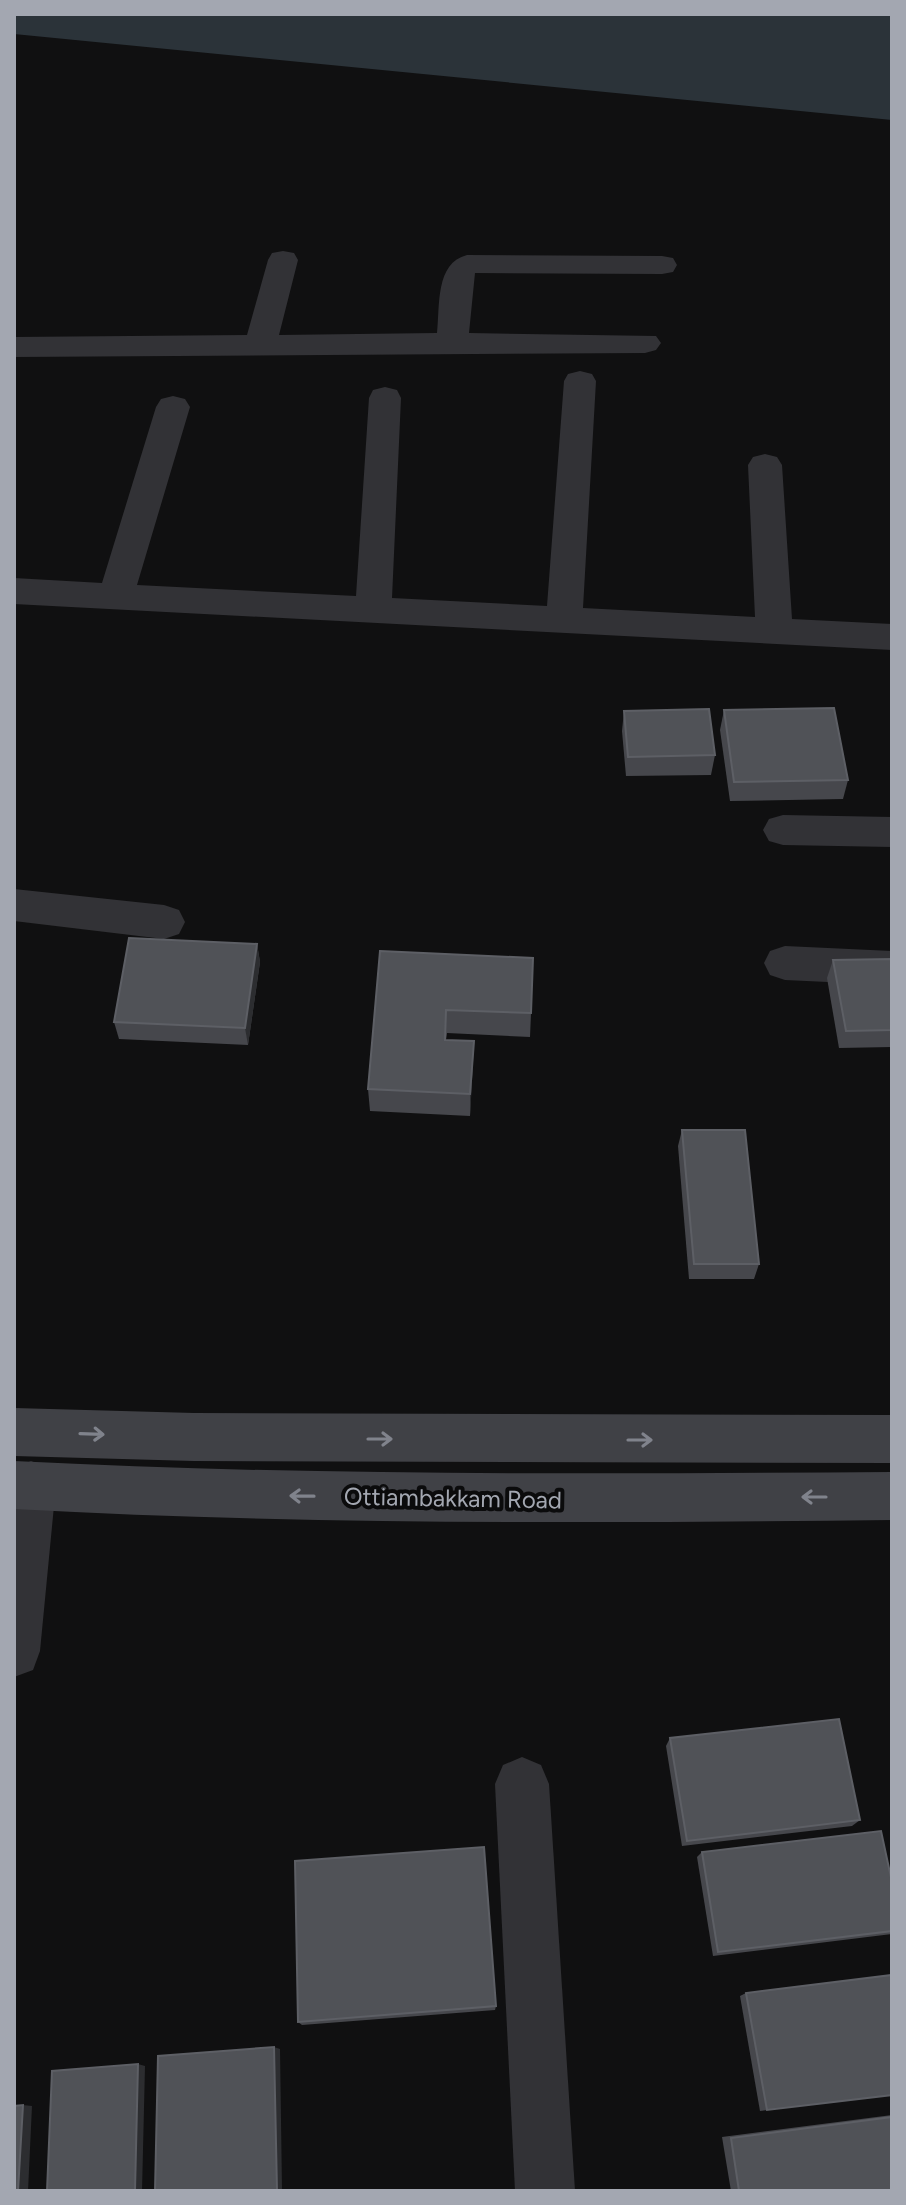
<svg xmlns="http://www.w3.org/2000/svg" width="906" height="2205" viewBox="0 0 906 2205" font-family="Figtree,sans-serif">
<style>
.water{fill:#2b3339}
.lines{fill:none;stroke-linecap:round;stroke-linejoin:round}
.street{fill:#323236;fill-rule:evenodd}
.secondary{fill:#404146;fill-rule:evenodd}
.wall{fill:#46474c}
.shaded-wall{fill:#2c2d30}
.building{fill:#505257;stroke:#5d5f65;stroke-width:2}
.oneway{stroke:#80838c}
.labels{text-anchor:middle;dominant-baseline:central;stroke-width:8;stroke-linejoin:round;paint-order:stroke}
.street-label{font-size:24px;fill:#a3a7b1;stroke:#0b0b0c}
</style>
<rect width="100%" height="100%" fill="#101011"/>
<path class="water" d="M14,14h878v106l-878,-86z"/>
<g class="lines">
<g class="street">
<path d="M283,251l11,2 4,7 -19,75 158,-2c3,-27 -2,-70 30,-78l195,1 11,2 4,7 -4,7 -11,2 -187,-1 -6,60 187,3 5,7 -5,7 -11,3 -631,4v-20l233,-2 21,-75 4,-7z"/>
<path d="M580,371l12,3 4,7 -13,227 172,9 -7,-152 5,-8 12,-3 12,3 5,8 10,154 100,5v26l-878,-46v-26l88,5 54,-176 5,-8 12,-3 12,3 5,8 -53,178 219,11 13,-198 4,-8 12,-3 12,3 4,8 -9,200 155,8 17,-225 4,-7z"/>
<path d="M783,815l109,2v30l-109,-2 -14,-4 -6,-11 6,-11z"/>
<path d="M14,889l150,16 15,5 6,12 -6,12 -15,5 -150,-18z"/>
<path d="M785,946l107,5v34l-107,-5 -15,-5 -6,-12 6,-12z"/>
<path d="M31,1461l18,7 7,17 -16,166 -7,19 -19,7v-209z"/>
<path d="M522,1757l19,8 8,19 26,407h-60l-20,-407 8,-19z"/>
</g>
<g class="secondary">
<path d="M14,1408l180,5 698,2v48l-698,-2 -180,-5z"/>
<path d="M14,1461c293,15 585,13 878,11v48c-293,3 -585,5 -878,-11z"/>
</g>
</g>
<g class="wall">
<path d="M724,710l124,70 -5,19 -113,2 -10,-71z"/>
<path d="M624,711l91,44 -4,20 -85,1 -4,-45z"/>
<path d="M257,944l3,18 -12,83 -129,-6 -5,-17z"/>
<path d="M380,951l151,62 -1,24 -83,-4 -1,7 28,1 -4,75 -100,-5 -2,-22z"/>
<path d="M892,959v88l-53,1 -12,-70 6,-18z"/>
<path d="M682,1130l77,134 -5,15h-65l-11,-133z"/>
<path d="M670,1738l190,82 -8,6 -170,20 -16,-100z"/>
<path d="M702,1852l190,30v52l-179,22 -16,-99z"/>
<path d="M746,1993l21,117 -7,1 -20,-115z"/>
<path d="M496,2006l-1,4 -193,15 -4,-3z"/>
<path d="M892,2115v76h-161l-9,-54z"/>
</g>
<g class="shaded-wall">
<path d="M257,944l3,18 -12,83 -3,-17z"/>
<path d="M474,1041l-1,23 -3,52v-22z"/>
<path d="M274,2047l6,2 2,142h-5z"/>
<path d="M138,2064l7,2 -3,125h-7z"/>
<path d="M23,2105l9,1 -4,85h-10z"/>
</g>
<g class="building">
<path d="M834,708l14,72 -114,2 -10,-72z"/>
<path d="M709,709l6,46 -87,2 -4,-46z"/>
<path d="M129,938l128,6 -12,84 -131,-6z"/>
<path d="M380,951l153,7 -2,55 -85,-3 -1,30 29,1 -4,53 -102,-5z"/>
<path d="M892,959v71l-46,1 -13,-71z"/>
<path d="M682,1130h63l14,134h-65z"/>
<path d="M839,1719l21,101 -173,21 -17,-103z"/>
<path d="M881,1831l11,51v49l-174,21 -16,-100z"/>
<path d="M484,1847l12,159 -198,16 -3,-161z"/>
<path d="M892,1975v120l-125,15 -21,-117z"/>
<path d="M274,2047l3,144h-122l3,-135z"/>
<path d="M138,2064l-3,127h-88l5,-120z"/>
<path d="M23,2105l-5,86h-4v-85z"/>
<path d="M892,2117v74h-153l-8,-53z"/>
</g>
<defs><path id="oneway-shaft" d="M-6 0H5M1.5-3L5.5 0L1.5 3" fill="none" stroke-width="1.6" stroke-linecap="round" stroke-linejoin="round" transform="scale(2)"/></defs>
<g class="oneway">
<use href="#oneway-shaft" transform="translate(92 1434) rotate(2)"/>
<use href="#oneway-shaft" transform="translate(380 1439)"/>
<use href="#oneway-shaft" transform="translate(640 1440)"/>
<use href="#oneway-shaft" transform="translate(302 1496) rotate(-179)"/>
<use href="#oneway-shaft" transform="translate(814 1497) rotate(180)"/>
</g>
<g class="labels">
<g class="street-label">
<text transform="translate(453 1498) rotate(1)">Ottiambakkam Road</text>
</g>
</g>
<rect width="906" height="2205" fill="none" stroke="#a3a7b1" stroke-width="32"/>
</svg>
